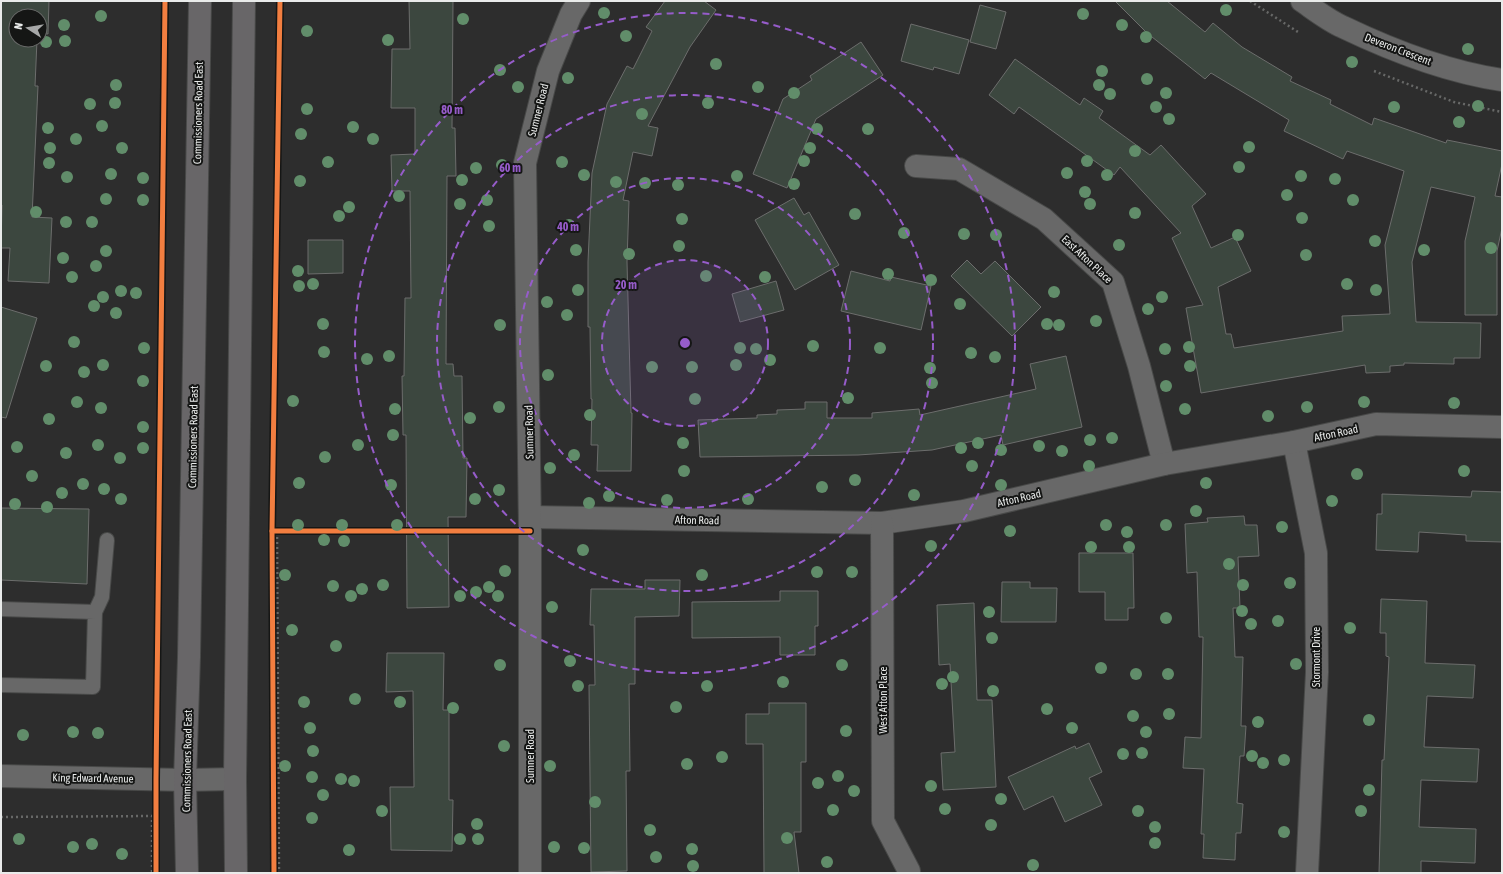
<svg xmlns="http://www.w3.org/2000/svg" width="1503" height="874" viewBox="0 0 1503 874" font-family="'Asap Condensed',sans-serif">
<style>
.building{fill:#3c473f;stroke:#6c6d6c}
.lines{fill:none;stroke-linecap:round;stroke-linejoin:round}
.service-casing{stroke:#484948;stroke-width:16}
.minor-casing{stroke:#484948;stroke-width:24}
.tertiary-casing{stroke:#484948;stroke-width:24}
.secondary-casing{stroke:#484948;stroke-width:24}
.path{stroke:#676867;stroke-width:2.5;stroke-dasharray:2 3;stroke-linecap:butt}
.service{stroke:#686868;stroke-width:14}
.minor{stroke:#686868;stroke-width:22}
.tertiary{stroke:#686868;stroke-width:22}
.secondary{stroke:#686668;stroke-width:22}
.cycleway-casing{stroke:#151615;stroke-width:8}
.cycleway{stroke:#f27e40;stroke-width:5}
.tree{fill:#618d6a}
.ring{fill:none;stroke:#965cca;stroke-width:2;stroke-dasharray:7 5}
.labels{text-anchor:middle;dominant-baseline:central;stroke-width:4;stroke-linejoin:round;paint-order:stroke}
.street-label{font-size:11px;fill:#e9ebea;stroke:#151615}
.centre{fill:#965cca;stroke:#151615;stroke-width:2}
.ring-label{font-size:12px;text-anchor:middle;font-weight:bold;fill:#965cca;stroke:#151615;stroke-width:4;stroke-linejoin:round;paint-order:stroke}
</style>
<rect width="100%" height="100%" fill="#2d2d2d"/>
<g class="building">
<path d="M1,1h48l-1,33 -8,-1v-17h-24v24h21l-2,46h3l-6,131 20,1 -3,65 -41,-2 2,-33h-9l1,-43h-1z"/>
<path d="M409,1h44l-1,127h3l1,48h-9l-1,188h7l1,12h8l1,82h4l-1,59h-18l1,90 -42,1 -1,-173h-3l-1,-59h2l1,-78h6l-1,-107h-18l-1,-36 24,-1v-46h-24l1,-59h18z"/>
<path d="M665,1h39l12,9 -26,37 -42,79 10,2 -6,28 -19,-4 -10,48 6,1 -2,61 4,151h1l-1,58h-34l1,-26h-7l1,-46h-1l-1,-72h-2v-65l4,-89 15,-69 20,-38 6,3 19,-38 -6,-4z"/>
<path d="M1115,1h52l38,31 8,-9 29,24 50,30 -2,4 41,19 -1,4 42,21 2,-7 72,25 1,-3 55,11v13l-7,32 7,1v31l-5,23v64h-32v-74l10,-44 -44,-10 -19,75 4,60 65,1 -1,35h-26v6l-50,-1v2l-14,1v6l-24,1 -1,-8 -164,28 -15,-85 17,-3 -31,-67 9,-5 -61,-66 -6,8 -95,-68 -5,7 -25,-19 26,-36 65,46 4,-7 19,13 -4,7 51,37 11,-10 45,49 -14,12 19,42 24,-11 16,34 -33,16 8,47h5l3,14 109,-17 -1,-15 48,-2 -5,-69 19,-74 -57,-20 -4,8 -59,-28 5,-11 -78,-47 -6,6 -58,-46z"/>
<path d="M980,5l26,7 -10,37 -26,-7z"/>
<path d="M911,24l58,16 -10,34 -25,-7 -1,3 -32,-9z"/>
<path d="M861,42l22,33 -67,44 -29,69 -34,-14 30,-75 29,-19 -2,-4z"/>
<path d="M794,198l10,17 5,-3 30,53 -44,25 -40,-70z"/>
<path d="M308,240h35v33l-35,1z"/>
<path d="M967,260l14,14 14,-13 46,46 -29,29 -61,-60z"/>
<path d="M851,271l39,10 1,-4 40,9 -10,44 -80,-19z"/>
<path d="M776,281l8,29 -44,12 -8,-28z"/>
<path d="M1,307l36,11 -31,100 -5,-1z"/>
<path d="M1066,356l16,71 -79,18 -2,-10 -69,15 -74,5 -158,2 -2,-37 59,-2v-3l20,-1v-4l28,-1v-7h22v16h45v-5l47,-4 1,6 116,-26 -6,-25z"/>
<path d="M1472,491l30,1v50l-36,-1v-6l-47,-3 -1,20 -42,-2 1,-36h5v-20l89,3z"/>
<path d="M1,508l88,1 -2,75 -86,-4z"/>
<path d="M1244,516l1,9h12l2,31 -21,1 2,51h-7l2,49h8l-2,69h5l-2,30h-4l-3,47 6,1 -2,29h-5l-1,27 -32,-2 1,-24h-3l3,-65 -21,-1 2,-31 16,1 2,-101h-4l-2,-65 -10,1 -2,-49 23,-2 -1,-4z"/>
<path d="M1079,553h54l1,55h-6v12h-23v-28h-26z"/>
<path d="M645,580h35l-1,36 -44,1v67h-6l1,87h-4l1,100 -36,1 -2,-187h6l-1,-60h-4l1,-36h54z"/>
<path d="M1002,582h28v6h27l-1,34h-55z"/>
<path d="M780,591h38v35h-3v29h-35v-18l-88,1v-36l88,-1z"/>
<path d="M1381,599l46,2 -2,62 50,2 -2,33 -46,-2 -3,51 55,2 -2,33 -56,-2 -2,47 57,2 -1,34 -54,-2v12h-42l3,-113h2l5,-103 -3,-1v-23h-6z"/>
<path d="M974,603l3,97h15l4,87 -53,3 -2,-37 14,-1 -5,-88 -11,1 -2,-60z"/>
<path d="M387,653h57l-1,57h6v90h4l-1,51 -61,-1 -1,-63h24l-1,-96 -27,1z"/>
<path d="M769,703h37v59h-5v70h-7l5,41h-35l-1,-129h-17v-30h23z"/>
<path d="M1089,743l13,29 -13,6 13,27 -37,17 -12,-26 -29,14 -16,-33 67,-31 1,3z"/>
</g>
<g class="lines">
<g class="service-casing">
<g id="service">
<path d="M1,609l94,3 -2,75 -92,-2"/>
<path d="M95,612l7,-15 5,-57"/>
</g>
</g>
<g class="minor-casing">
<g id="minor">
<path d="M916,166l43,3 85,50 69,63 26,84 25,98"/>
<path d="M1294,442l22,111 1,119 -10,201"/>
<path d="M530,517l352,6 82,-12 200,-47 130,-22 82,-18 126,3"/>
<path d="M882,523l1,298 26,50"/>
<path d="M185,780l50,-1"/>
<path d="M530,873v-342l-5,-368 23,-92 23,-57 8,-13"/>
</g>
</g>
<g class="tertiary-casing">
<g id="tertiary">
<path d="M1302,1c13,9 27,20 41,26 50,24 105,45 159,53"/>
<path d="M1,776l184,4"/>
</g>
</g>
<g class="secondary-casing">
<g id="secondary">
<path d="M187,873l-2,-93 4,-123 11,-656"/>
<path d="M236,873l-1,-94 9,-778"/>
</g>
</g>
<g class="path">
<path d="M1250,1l48,31"/>
<path d="M1374,71l80,31 48,10"/>
<path d="M277,532l2,341"/>
<path d="M1,817l151,-1v57"/>
</g>
<use href="#service" class="service"/>
<use href="#minor" class="minor"/>
<use href="#tertiary" class="tertiary"/>
<use href="#secondary" class="secondary"/>
<g class="cycleway-casing">
<g id="cycleway">
<path d="M272,531h258"/>
<path d="M156,873v-93l9,-779"/>
<path d="M274,873l-2,-342 8,-530"/>
</g>
</g>
<use href="#cycleway" class="cycleway"/>
</g>
<g class="tree">
<circle cx="1226" cy="10" r="6"/>
<circle cx="604" cy="13" r="6"/>
<circle cx="1083" cy="14" r="6"/>
<circle cx="101" cy="16" r="6"/>
<circle cx="463" cy="19" r="6"/>
<circle cx="64" cy="25" r="6"/>
<circle cx="1122" cy="25" r="6"/>
<circle cx="307" cy="31" r="6"/>
<circle cx="626" cy="36" r="6"/>
<circle cx="1146" cy="37" r="6"/>
<circle cx="388" cy="40" r="6"/>
<circle cx="65" cy="41" r="6"/>
<circle cx="46" cy="42" r="6"/>
<circle cx="1468" cy="49" r="6"/>
<circle cx="1352" cy="62" r="6"/>
<circle cx="716" cy="64" r="6"/>
<circle cx="500" cy="70" r="6"/>
<circle cx="1102" cy="71" r="6"/>
<circle cx="568" cy="78" r="6"/>
<circle cx="1147" cy="79" r="6"/>
<circle cx="116" cy="85" r="6"/>
<circle cx="1099" cy="85" r="6"/>
<circle cx="518" cy="87" r="6"/>
<circle cx="758" cy="87" r="6"/>
<circle cx="794" cy="93" r="6"/>
<circle cx="1166" cy="93" r="6"/>
<circle cx="1110" cy="94" r="6"/>
<circle cx="115" cy="103" r="6"/>
<circle cx="708" cy="103" r="6"/>
<circle cx="90" cy="104" r="6"/>
<circle cx="1478" cy="106" r="6"/>
<circle cx="1156" cy="107" r="6"/>
<circle cx="1394" cy="107" r="6"/>
<circle cx="307" cy="109" r="6"/>
<circle cx="642" cy="114" r="6"/>
<circle cx="1169" cy="119" r="6"/>
<circle cx="1459" cy="122" r="6"/>
<circle cx="102" cy="126" r="6"/>
<circle cx="353" cy="127" r="6"/>
<circle cx="48" cy="128" r="6"/>
<circle cx="817" cy="129" r="6"/>
<circle cx="868" cy="129" r="6"/>
<circle cx="301" cy="134" r="6"/>
<circle cx="76" cy="139" r="6"/>
<circle cx="373" cy="139" r="6"/>
<circle cx="1249" cy="147" r="6"/>
<circle cx="50" cy="148" r="6"/>
<circle cx="122" cy="148" r="6"/>
<circle cx="810" cy="148" r="6"/>
<circle cx="1135" cy="151" r="6"/>
<circle cx="804" cy="161" r="6"/>
<circle cx="1087" cy="161" r="6"/>
<circle cx="328" cy="162" r="6"/>
<circle cx="562" cy="162" r="6"/>
<circle cx="49" cy="163" r="6"/>
<circle cx="502" cy="165" r="6"/>
<circle cx="1239" cy="167" r="6"/>
<circle cx="476" cy="168" r="6"/>
<circle cx="1067" cy="173" r="6"/>
<circle cx="111" cy="174" r="6"/>
<circle cx="584" cy="175" r="6"/>
<circle cx="1107" cy="175" r="6"/>
<circle cx="737" cy="176" r="6"/>
<circle cx="1301" cy="176" r="6"/>
<circle cx="67" cy="177" r="6"/>
<circle cx="143" cy="178" r="6"/>
<circle cx="1335" cy="179" r="6"/>
<circle cx="462" cy="180" r="6"/>
<circle cx="300" cy="181" r="6"/>
<circle cx="616" cy="182" r="6"/>
<circle cx="645" cy="183" r="6"/>
<circle cx="794" cy="184" r="6"/>
<circle cx="678" cy="185" r="6"/>
<circle cx="1085" cy="192" r="6"/>
<circle cx="1287" cy="195" r="6"/>
<circle cx="399" cy="196" r="6"/>
<circle cx="106" cy="199" r="6"/>
<circle cx="143" cy="200" r="6"/>
<circle cx="487" cy="200" r="6"/>
<circle cx="1353" cy="200" r="6"/>
<circle cx="460" cy="204" r="6"/>
<circle cx="1090" cy="204" r="6"/>
<circle cx="349" cy="207" r="6"/>
<circle cx="36" cy="212" r="6"/>
<circle cx="1135" cy="213" r="6"/>
<circle cx="855" cy="214" r="6"/>
<circle cx="339" cy="216" r="6"/>
<circle cx="1302" cy="218" r="6"/>
<circle cx="682" cy="219" r="6"/>
<circle cx="66" cy="222" r="6"/>
<circle cx="92" cy="222" r="6"/>
<circle cx="569" cy="225" r="6"/>
<circle cx="489" cy="226" r="6"/>
<circle cx="904" cy="233" r="6"/>
<circle cx="964" cy="234" r="6"/>
<circle cx="996" cy="235" r="6"/>
<circle cx="1238" cy="235" r="6"/>
<circle cx="1375" cy="241" r="6"/>
<circle cx="1119" cy="245" r="6"/>
<circle cx="679" cy="246" r="6"/>
<circle cx="1491" cy="248" r="6"/>
<circle cx="576" cy="250" r="6"/>
<circle cx="1424" cy="250" r="6"/>
<circle cx="106" cy="251" r="6"/>
<circle cx="629" cy="254" r="6"/>
<circle cx="1306" cy="255" r="6"/>
<circle cx="63" cy="258" r="6"/>
<circle cx="96" cy="266" r="6"/>
<circle cx="298" cy="271" r="6"/>
<circle cx="888" cy="274" r="6"/>
<circle cx="706" cy="276" r="6"/>
<circle cx="72" cy="277" r="6"/>
<circle cx="765" cy="277" r="6"/>
<circle cx="931" cy="280" r="6"/>
<circle cx="313" cy="284" r="6"/>
<circle cx="1347" cy="284" r="6"/>
<circle cx="299" cy="286" r="6"/>
<circle cx="578" cy="290" r="6"/>
<circle cx="1376" cy="290" r="6"/>
<circle cx="121" cy="291" r="6"/>
<circle cx="1054" cy="292" r="6"/>
<circle cx="136" cy="293" r="6"/>
<circle cx="103" cy="297" r="6"/>
<circle cx="1162" cy="297" r="6"/>
<circle cx="547" cy="302" r="6"/>
<circle cx="960" cy="304" r="6"/>
<circle cx="94" cy="306" r="6"/>
<circle cx="1148" cy="309" r="6"/>
<circle cx="116" cy="313" r="6"/>
<circle cx="567" cy="315" r="6"/>
<circle cx="1096" cy="321" r="6"/>
<circle cx="323" cy="324" r="6"/>
<circle cx="1047" cy="324" r="6"/>
<circle cx="500" cy="325" r="6"/>
<circle cx="1059" cy="325" r="6"/>
<circle cx="74" cy="342" r="6"/>
<circle cx="813" cy="346" r="6"/>
<circle cx="1189" cy="347" r="6"/>
<circle cx="144" cy="348" r="6"/>
<circle cx="740" cy="348" r="6"/>
<circle cx="880" cy="348" r="6"/>
<circle cx="756" cy="349" r="6"/>
<circle cx="1165" cy="349" r="6"/>
<circle cx="324" cy="352" r="6"/>
<circle cx="971" cy="353" r="6"/>
<circle cx="389" cy="356" r="6"/>
<circle cx="995" cy="357" r="6"/>
<circle cx="367" cy="359" r="6"/>
<circle cx="770" cy="360" r="6"/>
<circle cx="103" cy="365" r="6"/>
<circle cx="736" cy="365" r="6"/>
<circle cx="46" cy="366" r="6"/>
<circle cx="1190" cy="366" r="6"/>
<circle cx="652" cy="367" r="6"/>
<circle cx="692" cy="367" r="6"/>
<circle cx="930" cy="368" r="6"/>
<circle cx="84" cy="372" r="6"/>
<circle cx="548" cy="375" r="6"/>
<circle cx="143" cy="381" r="6"/>
<circle cx="932" cy="383" r="6"/>
<circle cx="1166" cy="386" r="6"/>
<circle cx="848" cy="398" r="6"/>
<circle cx="695" cy="399" r="6"/>
<circle cx="293" cy="401" r="6"/>
<circle cx="77" cy="402" r="6"/>
<circle cx="1364" cy="402" r="6"/>
<circle cx="1454" cy="403" r="6"/>
<circle cx="499" cy="407" r="6"/>
<circle cx="1307" cy="407" r="6"/>
<circle cx="101" cy="408" r="6"/>
<circle cx="395" cy="409" r="6"/>
<circle cx="1185" cy="409" r="6"/>
<circle cx="590" cy="415" r="6"/>
<circle cx="1268" cy="416" r="6"/>
<circle cx="470" cy="418" r="6"/>
<circle cx="49" cy="419" r="6"/>
<circle cx="143" cy="427" r="6"/>
<circle cx="393" cy="435" r="6"/>
<circle cx="1112" cy="438" r="6"/>
<circle cx="1090" cy="440" r="6"/>
<circle cx="683" cy="443" r="6"/>
<circle cx="978" cy="443" r="6"/>
<circle cx="98" cy="445" r="6"/>
<circle cx="358" cy="445" r="6"/>
<circle cx="1039" cy="446" r="6"/>
<circle cx="17" cy="447" r="6"/>
<circle cx="143" cy="448" r="6"/>
<circle cx="961" cy="448" r="6"/>
<circle cx="1001" cy="450" r="6"/>
<circle cx="1062" cy="451" r="6"/>
<circle cx="66" cy="453" r="6"/>
<circle cx="574" cy="455" r="6"/>
<circle cx="325" cy="457" r="6"/>
<circle cx="120" cy="458" r="6"/>
<circle cx="972" cy="466" r="6"/>
<circle cx="1089" cy="466" r="6"/>
<circle cx="550" cy="468" r="6"/>
<circle cx="684" cy="471" r="6"/>
<circle cx="1464" cy="471" r="6"/>
<circle cx="1357" cy="474" r="6"/>
<circle cx="32" cy="476" r="6"/>
<circle cx="855" cy="480" r="6"/>
<circle cx="299" cy="483" r="6"/>
<circle cx="1206" cy="483" r="6"/>
<circle cx="83" cy="484" r="6"/>
<circle cx="391" cy="485" r="6"/>
<circle cx="1001" cy="485" r="6"/>
<circle cx="822" cy="487" r="6"/>
<circle cx="104" cy="489" r="6"/>
<circle cx="499" cy="490" r="6"/>
<circle cx="62" cy="493" r="6"/>
<circle cx="914" cy="495" r="6"/>
<circle cx="609" cy="496" r="6"/>
<circle cx="121" cy="499" r="6"/>
<circle cx="475" cy="499" r="6"/>
<circle cx="748" cy="499" r="6"/>
<circle cx="667" cy="500" r="6"/>
<circle cx="1332" cy="501" r="6"/>
<circle cx="589" cy="503" r="6"/>
<circle cx="15" cy="504" r="6"/>
<circle cx="47" cy="507" r="6"/>
<circle cx="1196" cy="511" r="6"/>
<circle cx="298" cy="525" r="6"/>
<circle cx="342" cy="525" r="6"/>
<circle cx="397" cy="525" r="6"/>
<circle cx="1106" cy="525" r="6"/>
<circle cx="1166" cy="525" r="6"/>
<circle cx="1282" cy="527" r="6"/>
<circle cx="1010" cy="531" r="6"/>
<circle cx="1127" cy="532" r="6"/>
<circle cx="324" cy="540" r="6"/>
<circle cx="344" cy="541" r="6"/>
<circle cx="931" cy="546" r="6"/>
<circle cx="1091" cy="547" r="6"/>
<circle cx="1129" cy="547" r="6"/>
<circle cx="583" cy="550" r="6"/>
<circle cx="1229" cy="564" r="6"/>
<circle cx="505" cy="571" r="6"/>
<circle cx="817" cy="572" r="6"/>
<circle cx="852" cy="572" r="6"/>
<circle cx="285" cy="575" r="6"/>
<circle cx="702" cy="575" r="6"/>
<circle cx="1290" cy="583" r="6"/>
<circle cx="383" cy="585" r="6"/>
<circle cx="1243" cy="585" r="6"/>
<circle cx="333" cy="586" r="6"/>
<circle cx="489" cy="587" r="6"/>
<circle cx="362" cy="589" r="6"/>
<circle cx="476" cy="592" r="6"/>
<circle cx="351" cy="596" r="6"/>
<circle cx="460" cy="596" r="6"/>
<circle cx="498" cy="596" r="6"/>
<circle cx="552" cy="607" r="6"/>
<circle cx="1242" cy="611" r="6"/>
<circle cx="989" cy="612" r="6"/>
<circle cx="1166" cy="618" r="6"/>
<circle cx="1278" cy="621" r="6"/>
<circle cx="1251" cy="624" r="6"/>
<circle cx="1350" cy="628" r="6"/>
<circle cx="292" cy="630" r="6"/>
<circle cx="992" cy="638" r="6"/>
<circle cx="336" cy="646" r="6"/>
<circle cx="570" cy="661" r="6"/>
<circle cx="1296" cy="664" r="6"/>
<circle cx="500" cy="665" r="6"/>
<circle cx="842" cy="665" r="6"/>
<circle cx="1101" cy="668" r="6"/>
<circle cx="1136" cy="674" r="6"/>
<circle cx="1168" cy="674" r="6"/>
<circle cx="953" cy="677" r="6"/>
<circle cx="783" cy="682" r="6"/>
<circle cx="942" cy="684" r="6"/>
<circle cx="578" cy="686" r="6"/>
<circle cx="707" cy="686" r="6"/>
<circle cx="993" cy="691" r="6"/>
<circle cx="355" cy="699" r="6"/>
<circle cx="304" cy="702" r="6"/>
<circle cx="400" cy="702" r="6"/>
<circle cx="676" cy="707" r="6"/>
<circle cx="453" cy="708" r="6"/>
<circle cx="1047" cy="709" r="6"/>
<circle cx="1169" cy="714" r="6"/>
<circle cx="1133" cy="716" r="6"/>
<circle cx="1369" cy="720" r="6"/>
<circle cx="1258" cy="722" r="6"/>
<circle cx="310" cy="728" r="6"/>
<circle cx="1072" cy="728" r="6"/>
<circle cx="846" cy="731" r="6"/>
<circle cx="73" cy="732" r="6"/>
<circle cx="1146" cy="732" r="6"/>
<circle cx="98" cy="733" r="6"/>
<circle cx="23" cy="735" r="6"/>
<circle cx="504" cy="746" r="6"/>
<circle cx="313" cy="751" r="6"/>
<circle cx="1142" cy="753" r="6"/>
<circle cx="1123" cy="754" r="6"/>
<circle cx="1252" cy="756" r="6"/>
<circle cx="722" cy="757" r="6"/>
<circle cx="1284" cy="760" r="6"/>
<circle cx="1263" cy="763" r="6"/>
<circle cx="687" cy="764" r="6"/>
<circle cx="285" cy="766" r="6"/>
<circle cx="550" cy="766" r="6"/>
<circle cx="838" cy="776" r="6"/>
<circle cx="312" cy="777" r="6"/>
<circle cx="341" cy="779" r="6"/>
<circle cx="354" cy="781" r="6"/>
<circle cx="818" cy="783" r="6"/>
<circle cx="931" cy="786" r="6"/>
<circle cx="1369" cy="790" r="6"/>
<circle cx="854" cy="791" r="6"/>
<circle cx="323" cy="795" r="6"/>
<circle cx="1001" cy="799" r="6"/>
<circle cx="595" cy="802" r="6"/>
<circle cx="945" cy="809" r="6"/>
<circle cx="833" cy="810" r="6"/>
<circle cx="382" cy="811" r="6"/>
<circle cx="1138" cy="811" r="6"/>
<circle cx="1361" cy="811" r="6"/>
<circle cx="312" cy="818" r="6"/>
<circle cx="477" cy="824" r="6"/>
<circle cx="991" cy="825" r="6"/>
<circle cx="1155" cy="827" r="6"/>
<circle cx="650" cy="830" r="6"/>
<circle cx="1284" cy="832" r="6"/>
<circle cx="787" cy="838" r="6"/>
<circle cx="19" cy="839" r="6"/>
<circle cx="460" cy="839" r="6"/>
<circle cx="478" cy="839" r="6"/>
<circle cx="1155" cy="843" r="6"/>
<circle cx="92" cy="844" r="6"/>
<circle cx="73" cy="847" r="6"/>
<circle cx="554" cy="847" r="6"/>
<circle cx="584" cy="848" r="6"/>
<circle cx="692" cy="849" r="6"/>
<circle cx="349" cy="850" r="6"/>
<circle cx="122" cy="854" r="6"/>
<circle cx="656" cy="857" r="6"/>
<circle cx="827" cy="862" r="6"/>
<circle cx="1033" cy="865" r="6"/>
<circle cx="693" cy="866" r="6"/>
</g>
<circle cx="685" cy="343" r="83" fill="#965cca" fill-opacity=".12"/>
<g class="ring">
<circle cx="685" cy="343" r="83"/>
<circle cx="685" cy="343" r="165"/>
<circle cx="685" cy="343" r="248"/>
<circle cx="685" cy="343" r="330"/>
</g>
<g class="labels">
<g class="street-label">
<text transform="translate(1398 49) rotate(21)">Deveron Crescent</text>
<text transform="translate(538 110) rotate(-76)">Sumner Road</text>
<text transform="translate(198 113) rotate(-89)">Commissioners Road East</text>
<text transform="translate(1087 259) rotate(43)">East Afton Place</text>
<text transform="translate(529 432) rotate(-91)">Sumner Road</text>
<text transform="translate(1336 433) rotate(-12)">Afton Road</text>
<text transform="translate(193 437) rotate(-89)">Commissioners Road East</text>
<text transform="translate(1019 498) rotate(-13)">Afton Road</text>
<text transform="translate(697 520) rotate(1)">Afton Road</text>
<text transform="translate(1316 657) rotate(-90)">Stormont Drive</text>
<text transform="translate(883 700) rotate(-90)">West Afton Place</text>
<text transform="translate(530 756) rotate(-90)">Sumner Road</text>
<text transform="translate(187 761) rotate(-89)">Commissioners Road East</text>
<text transform="translate(93 778) rotate(1)">King Edward Avenue</text>
</g>
</g>
<circle cx="685" cy="343" r="6" class="centre"/>
<g class="ring-label">
<text x="452" y="114">80 m</text>
<text x="510" y="172">60 m</text>
<text x="568" y="231">40 m</text>
<text x="626" y="289">20 m</text>
</g>
<rect width="1503" height="874" fill="none" stroke="#e9ebea" stroke-width="4"/>
<g transform="translate(28 28) rotate(282)"><circle r="19" fill="#151615" stroke="#6a6b6a"/>
<path d="M0-3L7 15L0 10L-7 15Z" fill="#a7a8a8"/>
<text y="-6" font-size="11" font-weight="bold" text-anchor="middle" fill="#e9ebea">N</text>
</g>
</svg>
